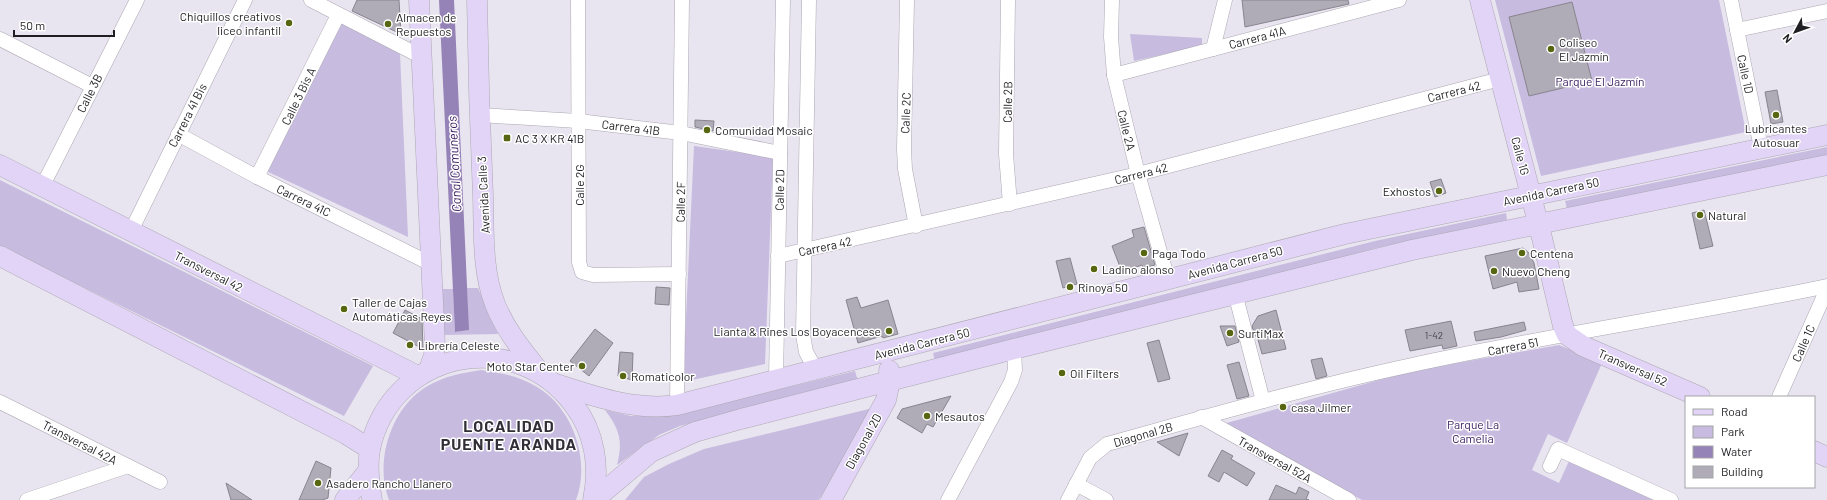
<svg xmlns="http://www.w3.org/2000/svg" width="1827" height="500" viewBox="0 0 1827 500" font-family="Barlow,sans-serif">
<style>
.green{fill:#c7bbdf}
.water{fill:#9582b7}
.building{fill:#afacb7;stroke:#88848e}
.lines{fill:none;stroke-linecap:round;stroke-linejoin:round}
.street-casing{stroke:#aca8b3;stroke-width:15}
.secondary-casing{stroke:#aca8b3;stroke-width:21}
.street{stroke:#fff;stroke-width:14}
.secondary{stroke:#e2d4f6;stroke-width:20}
.poi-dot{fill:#576711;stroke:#fff;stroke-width:1.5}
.labels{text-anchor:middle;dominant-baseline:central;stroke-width:3;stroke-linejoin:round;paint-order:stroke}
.number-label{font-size:10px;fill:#434247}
.poi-label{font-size:12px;fill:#1f1e22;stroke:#fff;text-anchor:start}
.street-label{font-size:12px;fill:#1f1e22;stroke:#fff}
.park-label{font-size:12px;fill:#3e2262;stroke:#fff}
.water-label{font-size:13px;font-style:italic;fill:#3b1e5f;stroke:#fff}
.district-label{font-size:16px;font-weight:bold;letter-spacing:1px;fill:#312e37;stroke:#fff}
</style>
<rect width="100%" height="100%" fill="#e9e5f0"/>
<g class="green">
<path d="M1495,0h224l27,132 -205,44z"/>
<path d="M340,22l60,31 8,184 -144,-67z"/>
<path d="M1130,34l72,4v8l-68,15z"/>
<path d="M694,146l79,11 -8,207 -82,18z"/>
<path d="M1827,147v10l-260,52 -2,-8z"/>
<path d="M0,180l373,186 -29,50 -344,-170z"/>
<path d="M1506,213l1,7 -131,28 -142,39 -299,75 -2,-9 442,-112z"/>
<path d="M467,288h11l20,46 -55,1 -1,-46h11l2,43 13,-2z"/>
<path d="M1559,345l43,18 -35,80 -19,-9 -16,36 27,13 10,-22 84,39h-291l-139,-76 184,-52z"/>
<path d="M481,370c20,3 38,6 56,17 36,21 54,74 39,113h-187c-15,-38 2,-92 37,-113 18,-11 36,-14 55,-17z"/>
<path d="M855,371l3,10 -178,45 -21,9 -42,30c6,-24 3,-35 -12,-55l26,6 46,-2z"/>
<path d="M873,408l-54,92h-194l19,-23 25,-13 35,-15z"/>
</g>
<path class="water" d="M439,0h15l15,330 -14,2z"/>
<g class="building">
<path d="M357,0h42l2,34 -49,-23z"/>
<path d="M1242,0h106l1,4 -104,23z"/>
<path d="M1572,2l20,79 -63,15 -20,-79z"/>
<path d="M1777,90l6,32 -12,2 -6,-32z"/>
<path d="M695,120l19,1 -1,10 -18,-4z"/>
<path d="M1441,179l5,14 -11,4 -5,-15z"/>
<path d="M1704,210l9,36 -13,3 -8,-36z"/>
<path d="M1144,227l11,38 -12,3 -1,-3 -20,7 -10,-26 22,-9 -2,-7z"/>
<path d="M1523,248l6,5 5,10 5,26 -20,3 -2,-10 -24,7 -8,-33z"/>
<path d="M1070,258l7,26 -14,4 -7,-27z"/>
<path d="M656,287l14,1 -1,17 -14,-1z"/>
<path d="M857,297l4,11 27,-8 10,34 -15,4 -1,-2 -24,7 -12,-43z"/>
<path d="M405,310l17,9 1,30 -30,-16z"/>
<path d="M1276,310l10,39 -24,5 -5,-18h-2l-3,-10 6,-10z"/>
<path d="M1451,321l6,25 -14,3 -1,-4 -32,6 -5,-21z"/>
<path d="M1524,322l2,8 -25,7 -25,4 -2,-9z"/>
<path d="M1220,326h15l4,16 -12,4z"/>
<path d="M595,329l18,14 -24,33 -19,-15z"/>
<path d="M1159,340l11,39 -12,3 -11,-39z"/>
<path d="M620,352l13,1 -1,27 -14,-4z"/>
<path d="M1322,358l5,18 -11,3 -5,-19z"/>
<path d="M1239,362l10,34 -12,3 -10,-34z"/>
<path d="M951,396l-18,31 -6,-3 -5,9 -25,-15 5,-9z"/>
<path d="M1188,433l-9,23 -22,-14z"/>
<path d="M1222,450l11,6 -2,3 24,14 -8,13 -23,-14 -5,10 -11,-6z"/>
<path d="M316,461l15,7 -3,30 -6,2h-23z"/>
<path d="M226,483l26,17h-21z"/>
<path d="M1276,485l20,9 3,-7 10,5 -3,7 3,1h-40z"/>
</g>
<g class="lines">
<g class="street-casing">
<g id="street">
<path d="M311,0l111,57"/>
<path d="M578,0l1,262 3,10 11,3 86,-1"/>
<path d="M809,0l-6,335 3,17 10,18"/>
<path d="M907,0l-3,149 1,20 11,57"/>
<path d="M1008,0l-2,154 4,50"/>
<path d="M1112,0l-1,37 3,38 24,99 30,106"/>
<path d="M1731,0l30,148"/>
<path d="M1737,30l90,-19"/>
<path d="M0,39l92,47"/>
<path d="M1213,49l12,-49"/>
<path d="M1114,75l285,-75"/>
<path d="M479,115l99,6 103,12 99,20"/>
<path d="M178,134l79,43 174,87"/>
<path d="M257,177l81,-162"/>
<path d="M42,187l95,-187"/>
<path d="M131,231l114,-231"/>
<path d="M778,256l360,-82 362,-95"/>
<path d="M1235,293l28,108"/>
<path d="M776,380l7,-380"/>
<path d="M1779,397l48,-108"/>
<path d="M0,402l160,80"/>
<path d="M677,405l5,-405"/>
<path d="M1201,417l148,83"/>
<path d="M1550,466l8,-17 113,51"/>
<path d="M1076,484l30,16"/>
<path d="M27,500l101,-34"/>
<path d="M948,500l63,-118 4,-12 -1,-21"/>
<path d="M1068,500l22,-42 17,-14c101,-28 202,-57 305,-79 137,-30 277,-50 415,-79"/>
</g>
</g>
<g class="secondary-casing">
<g id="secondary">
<path d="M419,0l16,346 -1,9 -5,15"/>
<path d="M477,0c1,66 3,131 6,196 1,36 -1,75 12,108 10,25 26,45 43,66"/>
<path d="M1480,0l62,238 21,88 4,9 16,11 117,51"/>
<path d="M0,165l418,211"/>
<path d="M0,256l346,178 24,15"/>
<path d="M556,384c40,13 79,27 121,21l668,-171 482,-99"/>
<path d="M1814,451l13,6"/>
<path d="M345,500l23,-29"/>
<path d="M372,500c-3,-17 -5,-34 -2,-51 21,-98 145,-124 204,-44 21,28 26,62 19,95"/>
<path d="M594,500l57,-48 44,-20 46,-13 273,-70 398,-99 415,-85"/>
<path d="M831,500l55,-100 4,-19 -1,-11"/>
</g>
</g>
<use href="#street" class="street"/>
<use href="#secondary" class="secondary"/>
</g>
<g class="poi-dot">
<circle cx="289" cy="23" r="4"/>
<circle cx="388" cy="24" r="4"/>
<circle cx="1551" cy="49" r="4"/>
<circle cx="1776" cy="115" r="4"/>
<circle cx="707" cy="130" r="4"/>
<rect x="503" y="134" width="8" height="8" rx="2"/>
<circle cx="1439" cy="191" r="4"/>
<circle cx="1700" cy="215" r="4"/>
<circle cx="1144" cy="253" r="4"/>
<circle cx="1522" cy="253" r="4"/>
<circle cx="1094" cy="269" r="4"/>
<circle cx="1494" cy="271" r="4"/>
<circle cx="1070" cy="287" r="4"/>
<circle cx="344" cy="309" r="4"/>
<circle cx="889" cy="331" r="4"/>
<circle cx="1230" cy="333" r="4"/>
<circle cx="410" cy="345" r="4"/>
<circle cx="582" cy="366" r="4"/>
<circle cx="1062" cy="373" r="4"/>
<circle cx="623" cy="376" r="4"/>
<circle cx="1283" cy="407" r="4"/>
<circle cx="927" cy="416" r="4"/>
<circle cx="318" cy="483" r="4"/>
</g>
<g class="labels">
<g class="number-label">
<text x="1434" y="335">1-42</text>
</g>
<g class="poi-label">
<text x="281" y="16" text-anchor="end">Chiquillos creativos<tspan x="281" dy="14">liceo infantil</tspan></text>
<text x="396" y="17">Almacen de<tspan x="396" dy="14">Repuestos</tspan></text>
<text x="1559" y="42">Coliseo<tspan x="1559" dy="14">El Jazmín</tspan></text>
<text x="1776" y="128" text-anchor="middle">Lubricantes<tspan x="1776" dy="14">Autosuar</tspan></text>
<text x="715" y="130">Comunidad Mosaic</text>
<text x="515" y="138">AC 3 X KR 41B</text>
<text x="1431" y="191" text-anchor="end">Exhostos</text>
<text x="1708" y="215">Natural</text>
<text x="1152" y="253">Paga Todo</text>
<text x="1530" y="253">Centena</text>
<text x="1102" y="269">Ladino alonso</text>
<text x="1502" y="271">Nuevo Cheng</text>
<text x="1078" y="287">Rinoya 50</text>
<text x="352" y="302">Taller de Cajas<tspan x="352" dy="14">Automáticas Reyes</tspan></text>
<text x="881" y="331" text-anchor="end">Lianta &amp; Rines Los Boyacencese</text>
<text x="1238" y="333">SurtiMax</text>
<text x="418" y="345">Librería Celeste</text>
<text x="574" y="366" text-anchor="end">Moto Star Center</text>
<text x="1070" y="373">Oil Filters</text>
<text x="631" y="376">Romaticolor</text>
<text x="1291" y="407">casa Jilmer</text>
<text x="935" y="416">Mesautos</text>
<text x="326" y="483">Asadero Rancho Llanero</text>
</g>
<g class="street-label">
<text transform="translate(1257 37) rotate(-15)">Carrera 41A</text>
<text transform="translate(1746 74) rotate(78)">Calle 1D</text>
<text transform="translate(1454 91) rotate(-14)">Carrera 42</text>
<text transform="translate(89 93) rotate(-63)">Calle 3B</text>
<text transform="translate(298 96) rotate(-64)">Calle 3 Bis A</text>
<text transform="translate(1007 102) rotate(-89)">Calle 2B</text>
<text transform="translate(905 113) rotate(-88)">Calle 2C</text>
<text transform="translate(187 115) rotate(-63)">Carrera 41 Bis</text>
<text transform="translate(631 127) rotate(7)">Carrera 41B</text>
<text transform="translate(1127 130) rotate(76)">Calle 2A</text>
<text transform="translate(1521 156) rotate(75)">Calle 1G</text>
<text transform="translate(1141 173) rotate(-14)">Carrera 42</text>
<text transform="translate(579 185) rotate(-90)">Calle 2G</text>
<text transform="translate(779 190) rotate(-89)">Calle 2D</text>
<text transform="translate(1551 191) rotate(-12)">Avenida Carrera 50</text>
<text transform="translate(483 195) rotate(-93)">Avenida Calle 3</text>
<text transform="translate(304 200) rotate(26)">Carrera 41C</text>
<text transform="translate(680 202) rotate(-89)">Calle 2F</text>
<text transform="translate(825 246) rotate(-12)">Carrera 42</text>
<text transform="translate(1235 262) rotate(-15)">Avenida Carrera 50</text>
<text transform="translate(209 271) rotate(27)">Transversal 42</text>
<text transform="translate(922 343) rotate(-14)">Avenida Carrera 50</text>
<text transform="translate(1803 343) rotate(-66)">Calle 1C</text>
<text transform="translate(1513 346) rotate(-11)">Carrera 51</text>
<text transform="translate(1633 367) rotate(24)">Transversal 52</text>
<text transform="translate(1143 434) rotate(-16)">Diagonal 2B</text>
<text transform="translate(863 441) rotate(-61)">Diagonal 2D</text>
<text transform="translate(80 442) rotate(27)">Transversal 42A</text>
<text transform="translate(1275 459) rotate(29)">Transversal 52A</text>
</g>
<g class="park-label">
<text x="1600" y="81">Parque El Jazmín</text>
<text x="1473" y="424">Parque La<tspan x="1473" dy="14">Camelia</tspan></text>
</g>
<g class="water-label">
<text transform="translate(454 164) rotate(-93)">Canal Comuneros</text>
</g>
<g class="district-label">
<text x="509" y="425">LOCALIDAD<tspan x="509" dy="18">PUENTE ARANDA</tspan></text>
</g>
</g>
<rect x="1685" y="396" width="130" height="92" fill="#ffffff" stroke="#a5a5a7"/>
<rect x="1693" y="409" width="20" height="6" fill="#e2d4f6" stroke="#a5a5a7"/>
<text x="1721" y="416" font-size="12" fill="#1f1e22">Road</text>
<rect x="1693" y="426" width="20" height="12" fill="#c7bbdf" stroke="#a5a5a7"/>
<text x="1721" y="436" font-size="12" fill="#1f1e22">Park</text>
<rect x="1693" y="446" width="20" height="12" fill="#9582b7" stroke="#a5a5a7"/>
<text x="1721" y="456" font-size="12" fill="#1f1e22">Water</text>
<rect x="1693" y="466" width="20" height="12" fill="#afacb7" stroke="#a5a5a7"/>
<text x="1721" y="476" font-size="12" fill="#1f1e22">Building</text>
<g transform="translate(1795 32) rotate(229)" stroke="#ffffff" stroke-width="3" paint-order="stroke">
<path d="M0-3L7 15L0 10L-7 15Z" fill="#1f1e22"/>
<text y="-6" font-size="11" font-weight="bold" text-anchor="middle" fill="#1f1e22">N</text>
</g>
<path d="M14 30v6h100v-6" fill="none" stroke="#1f1e22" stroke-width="2"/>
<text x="20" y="30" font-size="12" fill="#1f1e22" stroke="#ffffff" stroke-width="3" paint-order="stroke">50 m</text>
</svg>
